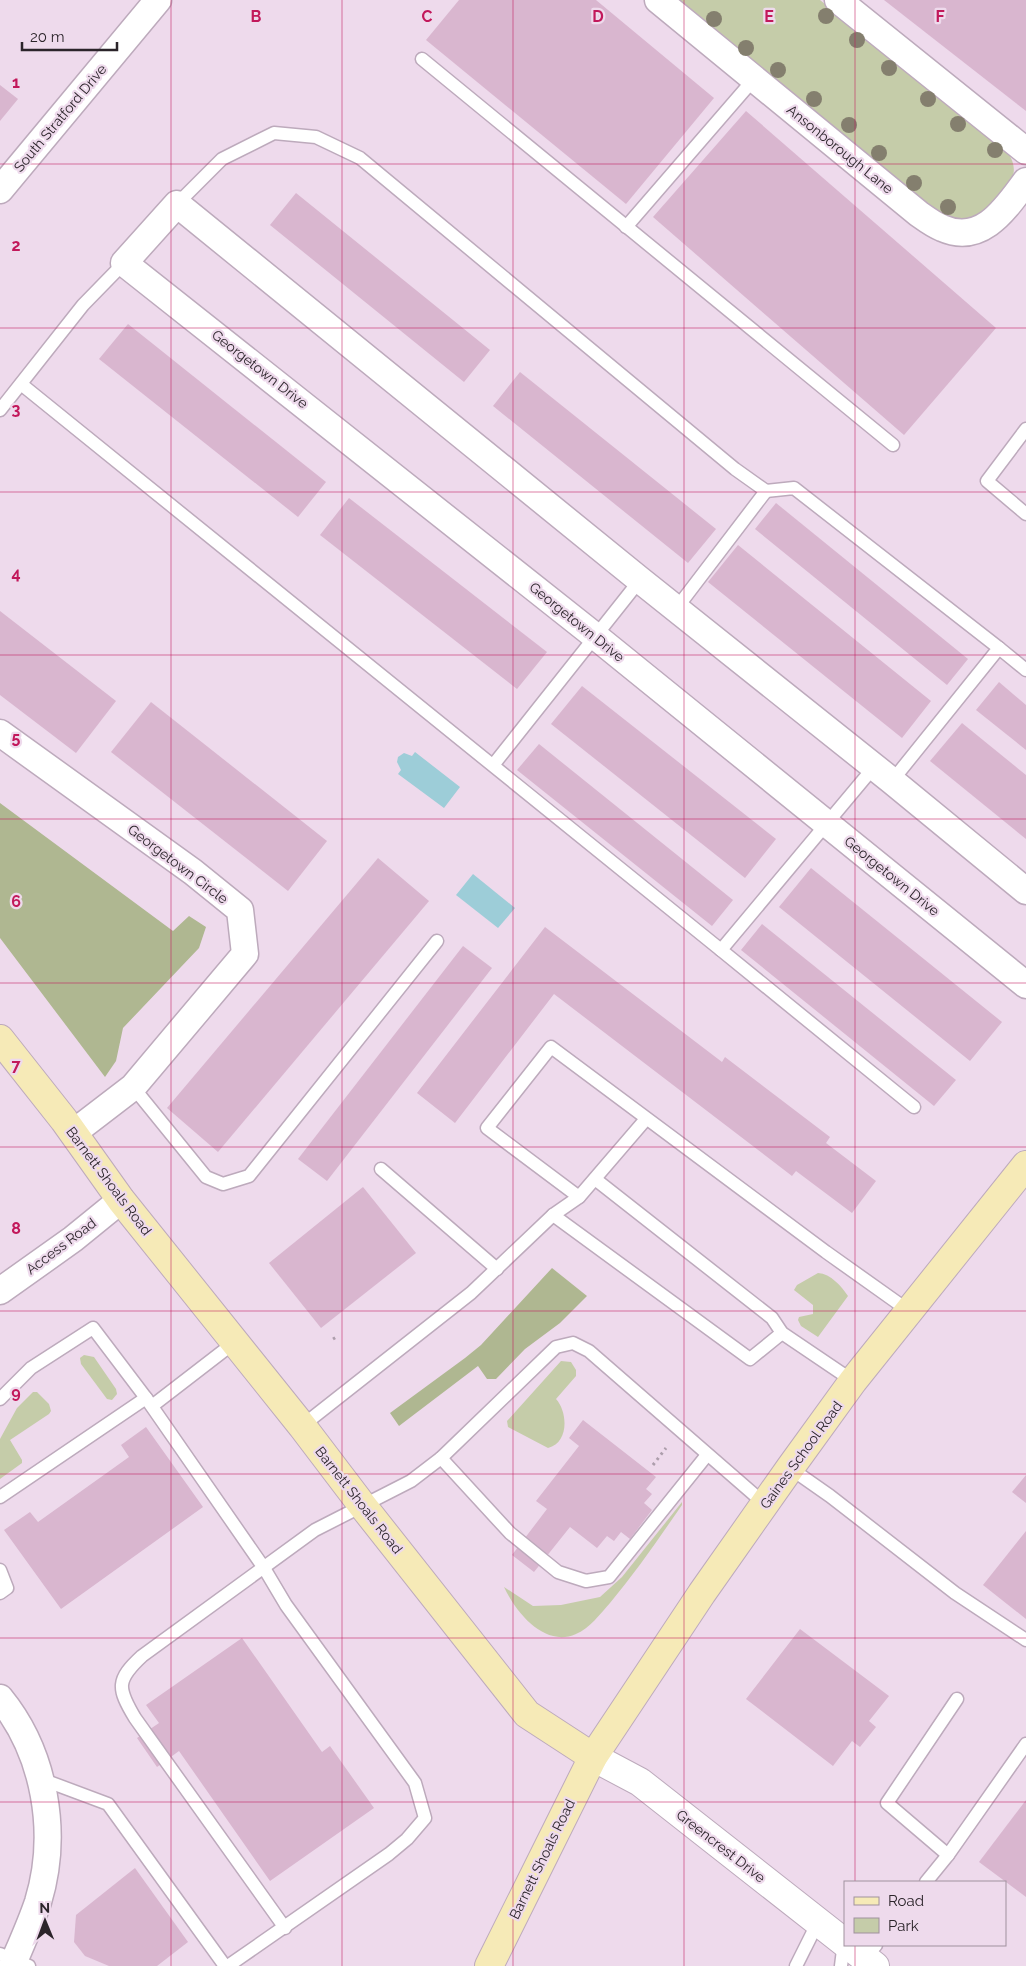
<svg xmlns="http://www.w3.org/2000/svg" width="1026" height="1966" viewBox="0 0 1026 1966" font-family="Raleway,sans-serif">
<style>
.green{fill:#c5cca9}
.forest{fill:#afb791}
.water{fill:#9dcdd8}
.building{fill:#d9b6cf}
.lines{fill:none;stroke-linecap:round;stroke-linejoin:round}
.service-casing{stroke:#bdaabc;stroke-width:15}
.minor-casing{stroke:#bdaabc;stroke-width:29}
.tertiary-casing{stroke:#bdaabc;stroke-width:30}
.secondary-casing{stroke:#bdaabc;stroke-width:30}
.path{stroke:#ad9eac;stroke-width:3;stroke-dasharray:2.5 4;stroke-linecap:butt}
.service{stroke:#fff;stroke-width:12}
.minor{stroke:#fff;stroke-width:26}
.tertiary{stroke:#fff;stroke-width:28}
.secondary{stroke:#f6eab7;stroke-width:28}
.tree{fill:#847f6e}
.grid{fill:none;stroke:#c2185b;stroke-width:1;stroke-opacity:0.55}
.labels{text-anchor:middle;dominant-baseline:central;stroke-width:4.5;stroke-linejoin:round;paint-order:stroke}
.street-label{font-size:14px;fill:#2b242a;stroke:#eedaec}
.grid-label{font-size:16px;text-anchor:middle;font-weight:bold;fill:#c2185b;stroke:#eedaec;stroke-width:4.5;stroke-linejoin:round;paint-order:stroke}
</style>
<rect width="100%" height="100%" fill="#eedaec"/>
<g class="green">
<path d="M680,0h140l188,153c5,7 8,17 4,25 -4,14 -29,40 -43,43 -8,1 -19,-3 -27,-5z"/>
<path d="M818,1273c13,1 23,13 30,23l-30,41 -17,-11 -3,-6 1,-3 14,-3v-9l-19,-15 3,-5z"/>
<path d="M84,1355l10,2 22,32 1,5 -5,6 -5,-1 -26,-35 -1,-6z"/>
<path d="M561,1361l10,1 5,8v6l-20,23c12,13 13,44 -8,49l-40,-21 -1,-6z"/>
<path d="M33,1392h4l12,12 2,7 -2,3 -39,26 12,20v3l-22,16v-40l17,-31z"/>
<path d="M682,1502v3c-23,33 -46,67 -72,98 -10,11 -20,25 -34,31 -31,14 -60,-21 -72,-47l29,19 28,-1 39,-8 22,-20z"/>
</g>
<g class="forest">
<path d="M0,803l173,128 16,-15 17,11 -7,21 -76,80 -7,33 -11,16 -105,-139z"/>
<path d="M552,1268l35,28 -27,27 -35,26 -29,30h-9l-9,-13 -79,60 -9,-13 75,-55 16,-13z"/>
</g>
<g class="water">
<path d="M415,752l45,35 -16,21 -46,-34 3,-4 -4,-8 1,-5 6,-4 8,3z"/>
<path d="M473,874l42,34 -17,20 -42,-33z"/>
</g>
<g class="building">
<path d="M459,0h137l118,98 -88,106 -200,-164z"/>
<path d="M884,0h142v111z"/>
<path d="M0,85l18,14 -18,22z"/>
<path d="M746,111l250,217 -92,107 -251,-218z"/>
<path d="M296,193l194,157 -26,32 -194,-157z"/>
<path d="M128,324l198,158 -28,35 -199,-158z"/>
<path d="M520,372l196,157 -28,34 -195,-157z"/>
<path d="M349,498l198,154 -30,37 -197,-154z"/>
<path d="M776,503l192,156 -21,26 -192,-156z"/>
<path d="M738,545l193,156 -29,37 -194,-156z"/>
<path d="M0,611l116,90 -40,52 -76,-58z"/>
<path d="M999,682l27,23v45l-50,-40z"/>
<path d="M582,686l194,153 -31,39 -194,-154z"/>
<path d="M151,702l176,139 -39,50 -177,-139z"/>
<path d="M962,723l64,52v64l-96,-78z"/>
<path d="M539,744l194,156 -21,26 -195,-156z"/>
<path d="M378,858l51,43 -211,251 -51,-44z"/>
<path d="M811,868l191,154 -32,39 -191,-154z"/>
<path d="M762,924l194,156 -22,26 -193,-156z"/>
<path d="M545,927l177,135 3,-5 105,80 -4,6 50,38 -24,32 -56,-42 -4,5 -238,-182 -99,129 -38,-30z"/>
<path d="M463,946l29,22 -165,213 -29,-22z"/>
<path d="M363,1187l53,66 -95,75 -52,-65z"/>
<path d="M583,1420l73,57 -10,12 6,5 -8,9 8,7 -22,29 -9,-7 -7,9 -7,-5 -10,12 -27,-21 -36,45 -22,-17 35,-46 -11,-8 43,-55 -10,-8z"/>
<path d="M146,1427l57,80 -142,102 -57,-79 26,-18 8,10 91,-65 -8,-12z"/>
<path d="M1026,1475v28l-14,-11z"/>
<path d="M1026,1531v88l-43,-34z"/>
<path d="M800,1629l89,67 -20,25 7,6 -16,20 -8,-6 -19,25 -87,-67z"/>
<path d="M242,1638l80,114 8,-6 44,62 -104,73 -91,-130 -22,16 -20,-29 22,-15 -13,-18z"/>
<path d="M1026,1800v97l-47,-35z"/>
<path d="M135,1868l53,74 -31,24h-48l-24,-10 -11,-14 2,-27z"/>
</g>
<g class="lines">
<g class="service-casing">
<g id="service">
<path d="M422,59l471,386"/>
<path d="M177,204l45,-45 52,-26 42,4 44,21 375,311 31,22 -90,118"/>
<path d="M626,227l128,-148"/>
<path d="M21,384l700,566"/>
<path d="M0,410l83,-105 41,-42"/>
<path d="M1026,429l-39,52 39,33"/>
<path d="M766,491l28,-3 205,160 -107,133"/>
<path d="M999,648l27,22"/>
<path d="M494,764l146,-184"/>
<path d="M874,767l-153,183 193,157"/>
<path d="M133,1087l73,90 17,7 26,-8 188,-235"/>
<path d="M381,1169l116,100"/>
<path d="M595,1179l177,139 10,15 71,48"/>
<path d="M579,1197l-92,-69 64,-81 275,205 83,59"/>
<path d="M553,1215l197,144 32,-26"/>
<path d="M0,1399l31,-31 62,-40 53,70 118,170 22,37 129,178 10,35 -18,21 -18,15 -161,112"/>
<path d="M152,1406l83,-64"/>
<path d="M302,1426l169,-133 82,-78 26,-18 67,-78"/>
<path d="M441,1458l69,75 48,39 28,9 23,-4 98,-122"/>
<path d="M790,1468l40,28 125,97 71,47"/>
<path d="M0,1497l146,-99"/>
<path d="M0,1570l7,18 -7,5"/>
<path d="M41,1779l67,25 117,162"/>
<path d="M948,1855l-61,-52 70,-104"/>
<path d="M926,1882l22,-27 78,-111"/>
<path d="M285,1928l-150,-210c-18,-30 -19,-38 7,-62l173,-126 96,-49 30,-23 115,-111 17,-4 16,8 176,153"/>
<path d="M0,1954l29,12"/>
<path d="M865,1958l11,-13"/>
<path d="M796,1966l22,-44"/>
<path d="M841,1966l3,-24"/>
</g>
</g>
<g class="minor-casing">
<g id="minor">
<path d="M658,0l261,214c7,5 15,11 23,14 40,18 64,-20 84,-47"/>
<path d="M838,0l188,151"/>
<path d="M0,190l158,-190"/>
<path d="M0,733l193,139 47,38 5,44 -112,133 -60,46"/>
<path d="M1026,891l-134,-110 -252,-201 -463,-376 -53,59 471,373 431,349"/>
<path d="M0,1291l73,-52 48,-39"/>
<path d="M0,1698c45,55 59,135 38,204 -7,21 -17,43 -26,64"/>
</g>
</g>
<g class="tertiary-casing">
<g id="tertiary">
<path d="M593,1757l47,25 205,161"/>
<path d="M848,1945l27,21"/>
</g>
</g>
<g class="secondary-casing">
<g id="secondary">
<path d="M0,1039l64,81 57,80 181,226 60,79 165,209 66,43"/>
<path d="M489,1966l104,-209 109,-164 88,-125 63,-87 173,-216"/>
</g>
</g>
<g class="path">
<path d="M333,1339l5,-3"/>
<path d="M653,1465l13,-17"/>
</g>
<use href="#service" class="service"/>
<use href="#minor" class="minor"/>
<use href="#tertiary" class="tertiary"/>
<use href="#secondary" class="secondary"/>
</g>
<g class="tree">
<circle cx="826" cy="16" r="8"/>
<circle cx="714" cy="19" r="8"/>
<circle cx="857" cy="40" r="8"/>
<circle cx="746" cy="48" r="8"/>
<circle cx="889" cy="68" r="8"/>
<circle cx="778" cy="70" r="8"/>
<circle cx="814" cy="99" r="8"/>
<circle cx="928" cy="99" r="8"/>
<circle cx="958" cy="124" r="8"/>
<circle cx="849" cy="125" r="8"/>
<circle cx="995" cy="150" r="8"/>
<circle cx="879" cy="153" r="8"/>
<circle cx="914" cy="183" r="8"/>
<circle cx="948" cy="207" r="8"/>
</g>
<path class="grid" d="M171,0v1966M342,0v1966M513,0v1966M684,0v1966M855,0v1882M0,164h1026M0,328h1026M0,492h1026M0,655h1026M0,819h1026M0,983h1026M0,1147h1026M0,1311h1026M0,1474h1026M0,1638h1026M0,1802h1026M855,1945v21"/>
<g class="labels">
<g class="street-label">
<text transform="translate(60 118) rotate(-50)">South Stratford Drive</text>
<text transform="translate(840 149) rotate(39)">Ansonborough Lane</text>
<text transform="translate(260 369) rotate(38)">Georgetown Drive</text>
<text transform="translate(577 622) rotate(39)">Georgetown Drive</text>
<text transform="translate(178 864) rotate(37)">Georgetown Circle</text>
<text transform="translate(892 876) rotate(39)">Georgetown Drive</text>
<text transform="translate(109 1181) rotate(53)">Barnett Shoals Road</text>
<text transform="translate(61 1246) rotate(-37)">Access Road</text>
<text transform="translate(801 1455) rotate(-54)">Gaines School Road</text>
<text transform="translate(359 1500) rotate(52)">Barnett Shoals Road</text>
<text transform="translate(721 1846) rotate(38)">Greencrest Drive</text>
<text transform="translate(542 1859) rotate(-64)">Barnett Shoals Road</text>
</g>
</g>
<g class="grid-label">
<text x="256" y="22">B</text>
<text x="427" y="22">C</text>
<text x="598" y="22">D</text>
<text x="769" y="22">E</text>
<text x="940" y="22">F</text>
<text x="16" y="88">1</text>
<text x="16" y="251">2</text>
<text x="16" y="415">3</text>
<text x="16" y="579">4</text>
<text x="16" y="743">5</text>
<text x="16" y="907">6</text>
<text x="16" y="1071">7</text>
<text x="16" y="1234">8</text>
<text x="16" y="1398">9</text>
</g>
<rect x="844" y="1881" width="162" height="65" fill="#eedaec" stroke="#a0919e"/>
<rect x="854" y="1897" width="25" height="8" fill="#f6eab7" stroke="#a0919e"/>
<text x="888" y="1906" font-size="15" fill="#2b242a">Road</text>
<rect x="854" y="1918" width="25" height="15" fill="#c5cca9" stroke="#a0919e"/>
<text x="888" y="1931" font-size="15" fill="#2b242a">Park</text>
<g transform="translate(45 1921) rotate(359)" stroke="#eedaec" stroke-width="4" paint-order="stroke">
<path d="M0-4L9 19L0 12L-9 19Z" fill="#2b242a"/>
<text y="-8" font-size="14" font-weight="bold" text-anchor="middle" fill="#2b242a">N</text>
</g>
<path d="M22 42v8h95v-8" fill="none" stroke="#2b242a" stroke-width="2.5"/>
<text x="30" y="42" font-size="15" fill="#2b242a" stroke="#eedaec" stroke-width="4" paint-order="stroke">20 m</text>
</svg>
